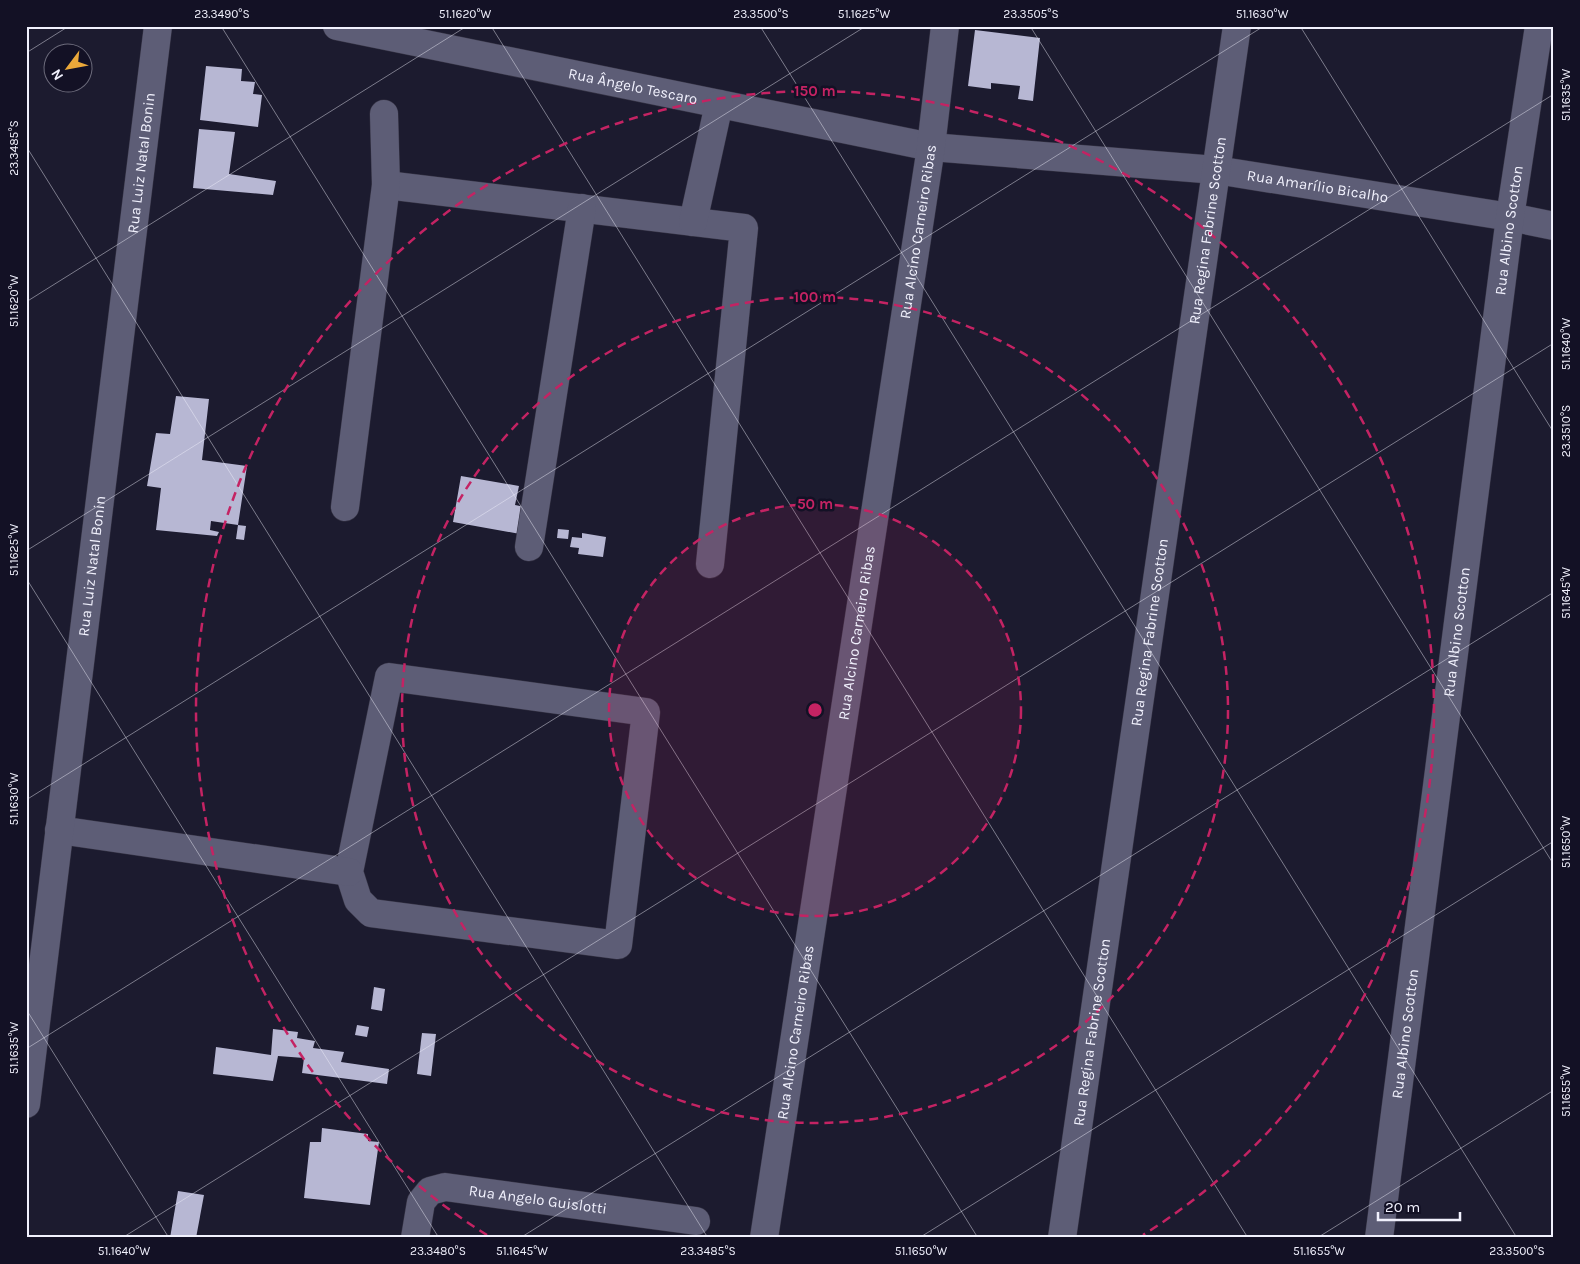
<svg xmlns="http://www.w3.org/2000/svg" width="1580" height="1264" viewBox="0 0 1580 1264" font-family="Karla,sans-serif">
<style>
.building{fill:#b7b7d3}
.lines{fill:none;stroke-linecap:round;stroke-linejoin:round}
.minor-casing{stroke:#363445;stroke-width:29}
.minor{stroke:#5d5d76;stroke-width:28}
.ticks{fill:none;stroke:#f1f1fd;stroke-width:1;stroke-opacity:0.45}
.ring{fill:none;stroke:#c42363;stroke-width:2.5;stroke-dasharray:9 6}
.labels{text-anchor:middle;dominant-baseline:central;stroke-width:5;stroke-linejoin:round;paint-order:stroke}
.street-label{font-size:15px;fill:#f1f1fd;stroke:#131125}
.centre{fill:#c42363;stroke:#131125;stroke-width:2.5}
.ring-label{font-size:15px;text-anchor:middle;font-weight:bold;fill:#c42363;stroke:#131125;stroke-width:5;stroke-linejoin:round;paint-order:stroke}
.neatline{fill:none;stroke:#f1f1fd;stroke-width:2}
.ticks-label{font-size:12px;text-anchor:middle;fill:#f1f1fd}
</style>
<rect width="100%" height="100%" fill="#1c1b2f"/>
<g class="building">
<path d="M975,30l65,8 -7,63 -15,-2 2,-13 -29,-3v6l-23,-3z"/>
<path d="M206,66l36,3 -1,12 14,1 -2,12 9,1 -4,32 -58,-7z"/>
<path d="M199,129l36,3 -6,42 47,7 -3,14 -80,-7z"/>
<path d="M176,396l33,3 -7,61 45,6 -9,59 -27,-4 -1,9 9,2 -2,4 -61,-6 5,-42 -14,-2 9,-53 14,1z"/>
<path d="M461,476l58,10 -4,19 10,2 -5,27 -67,-12z"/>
<path d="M238,525l8,1 -2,14 -8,-1z"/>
<path d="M558,529l11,1 -1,9 -11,-1z"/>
<path d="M582,533l24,4 -3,20 -25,-3 1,-6 -9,-1 2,-10 10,1z"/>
<path d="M374,987l11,2 -3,22 -11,-2z"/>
<path d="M357,1025l12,2 -2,10 -12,-2z"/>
<path d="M273,1029l25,3 -1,6 18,3 -2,7 31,4 -3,10 48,7 -2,15 -85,-11 2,-15 -26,-2 -5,25 -60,-7 3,-27 55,8z"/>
<path d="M422,1033l14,1 -5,42 -14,-2z"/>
<path d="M322,1128l46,6v7l11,1 -9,63 -66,-7 6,-56h11z"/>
<path d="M178,1191l26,4 -8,43h-26z"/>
</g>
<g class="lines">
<g class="minor-casing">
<g id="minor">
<path id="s1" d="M337,26l594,121 285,23 294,47 44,9"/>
<path d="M386,185l358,43 -34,336"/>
<path d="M693,222l26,-118"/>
<path d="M345,507l41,-322 -2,-71"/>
<path d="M529,547l53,-339"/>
<path d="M389,677l257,35 -28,233 -247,-32 -13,-13 -9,-28z"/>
<path d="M59,830l290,42"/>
<path id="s2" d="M26,1104l132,-1078"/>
<path id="s3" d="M415,1238l6,-36 9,-11 15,-4 251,34"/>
<path id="s4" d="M764,1238l167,-1091 14,-121"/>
<path id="s5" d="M1062,1238l175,-1212"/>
<path id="s6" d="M1379,1238l131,-1021 29,-191"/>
</g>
</g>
<use href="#minor" class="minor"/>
</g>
<path class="ticks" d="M221,26l757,1212M491,26l757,1212M760,26l757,1212M1030,26l524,839M1300,26l254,407M26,53l43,-27M26,146l682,1092M26,302l441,-276M26,551l840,-525M26,578l413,660M26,800l1238,-774M26,1009l143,229M26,1049l1528,-955M122,1238l1432,-895M520,1238l1034,-646M919,1238l635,-397M1317,1238l237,-148"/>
<circle cx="815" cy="710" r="206" fill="#c42363" fill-opacity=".12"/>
<g class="ring">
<circle cx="815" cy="710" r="206"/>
<circle cx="815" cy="710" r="413"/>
<path d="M487 1235A619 619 0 1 1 1143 1235"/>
</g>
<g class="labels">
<g class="street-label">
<text stroke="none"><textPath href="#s1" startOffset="302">Rua Ângelo Tescaro</textPath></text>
<text stroke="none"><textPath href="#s2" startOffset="948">Rua Luiz Natal Bonin</textPath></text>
<text stroke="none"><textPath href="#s1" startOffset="995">Rua Amarílio Bicalho</textPath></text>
<text stroke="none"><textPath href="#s6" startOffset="1016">Rua Albino Scotton</textPath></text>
<text stroke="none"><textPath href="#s5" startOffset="1018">Rua Regina Fabrine Scotton</textPath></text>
<text stroke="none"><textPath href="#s4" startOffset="1018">Rua Alcino Carneiro Ribas</textPath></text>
<text stroke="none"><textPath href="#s2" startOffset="542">Rua Luiz Natal Bonin</textPath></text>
<text stroke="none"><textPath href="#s4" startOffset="612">Rua Alcino Carneiro Ribas</textPath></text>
<text stroke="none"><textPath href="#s5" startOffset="612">Rua Regina Fabrine Scotton</textPath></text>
<text stroke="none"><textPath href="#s6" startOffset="611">Rua Albino Scotton</textPath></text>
<text stroke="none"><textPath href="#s4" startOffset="208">Rua Alcino Carneiro Ribas</textPath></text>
<text stroke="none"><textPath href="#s5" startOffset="208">Rua Regina Fabrine Scotton</textPath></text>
<text stroke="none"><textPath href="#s6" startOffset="206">Rua Albino Scotton</textPath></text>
<text stroke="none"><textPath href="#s3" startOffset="160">Rua Angelo Guislotti</textPath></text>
</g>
</g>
<circle cx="815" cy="710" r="8" class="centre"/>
<g class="ring-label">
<text x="815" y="96">150 m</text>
<text x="815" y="302">100 m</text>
<text x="815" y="509">50 m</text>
</g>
<rect width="1580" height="1264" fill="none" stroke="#131125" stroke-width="55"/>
<g transform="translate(68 68) rotate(238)"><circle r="24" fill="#131125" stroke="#6c6b7b"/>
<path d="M0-4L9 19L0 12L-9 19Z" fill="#eca93a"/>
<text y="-8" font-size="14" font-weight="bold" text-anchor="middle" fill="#f1f1fd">N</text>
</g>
<path d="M1378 1212v8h82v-8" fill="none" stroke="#f1f1fd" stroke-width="2.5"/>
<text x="1385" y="1212" font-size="15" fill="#f1f1fd" stroke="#131125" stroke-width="4" paint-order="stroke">20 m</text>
<rect x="28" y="28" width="1524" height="1208" class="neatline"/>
<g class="ticks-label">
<text x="222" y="18">23.3490°S</text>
<text x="465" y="18">51.1620°W</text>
<text x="761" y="18">23.3500°S</text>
<text x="864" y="18">51.1625°W</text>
<text x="1031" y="18">23.3505°S</text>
<text x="1262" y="18">51.1630°W</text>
<text transform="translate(1566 95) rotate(-90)" y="4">51.1635°W</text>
<text transform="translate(14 148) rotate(-90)" y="4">23.3485°S</text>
<text transform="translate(14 301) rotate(-90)" y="4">51.1620°W</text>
<text transform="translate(1566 344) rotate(-90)" y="4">51.1640°W</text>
<text transform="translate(1566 431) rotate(-90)" y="4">23.3510°S</text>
<text transform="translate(14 550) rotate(-90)" y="4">51.1625°W</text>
<text transform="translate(1566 593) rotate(-90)" y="4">51.1645°W</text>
<text transform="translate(14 799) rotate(-90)" y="4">51.1630°W</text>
<text transform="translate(1566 842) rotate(-90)" y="4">51.1650°W</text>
<text transform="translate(14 1048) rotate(-90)" y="4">51.1635°W</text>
<text transform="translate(1566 1091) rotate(-90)" y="4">51.1655°W</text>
<text x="124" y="1255">51.1640°W</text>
<text x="438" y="1255">23.3480°S</text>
<text x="522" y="1255">51.1645°W</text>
<text x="708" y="1255">23.3485°S</text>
<text x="921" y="1255">51.1650°W</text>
<text x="1319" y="1255">51.1655°W</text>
<text x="1517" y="1255">23.3500°S</text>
</g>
</svg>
